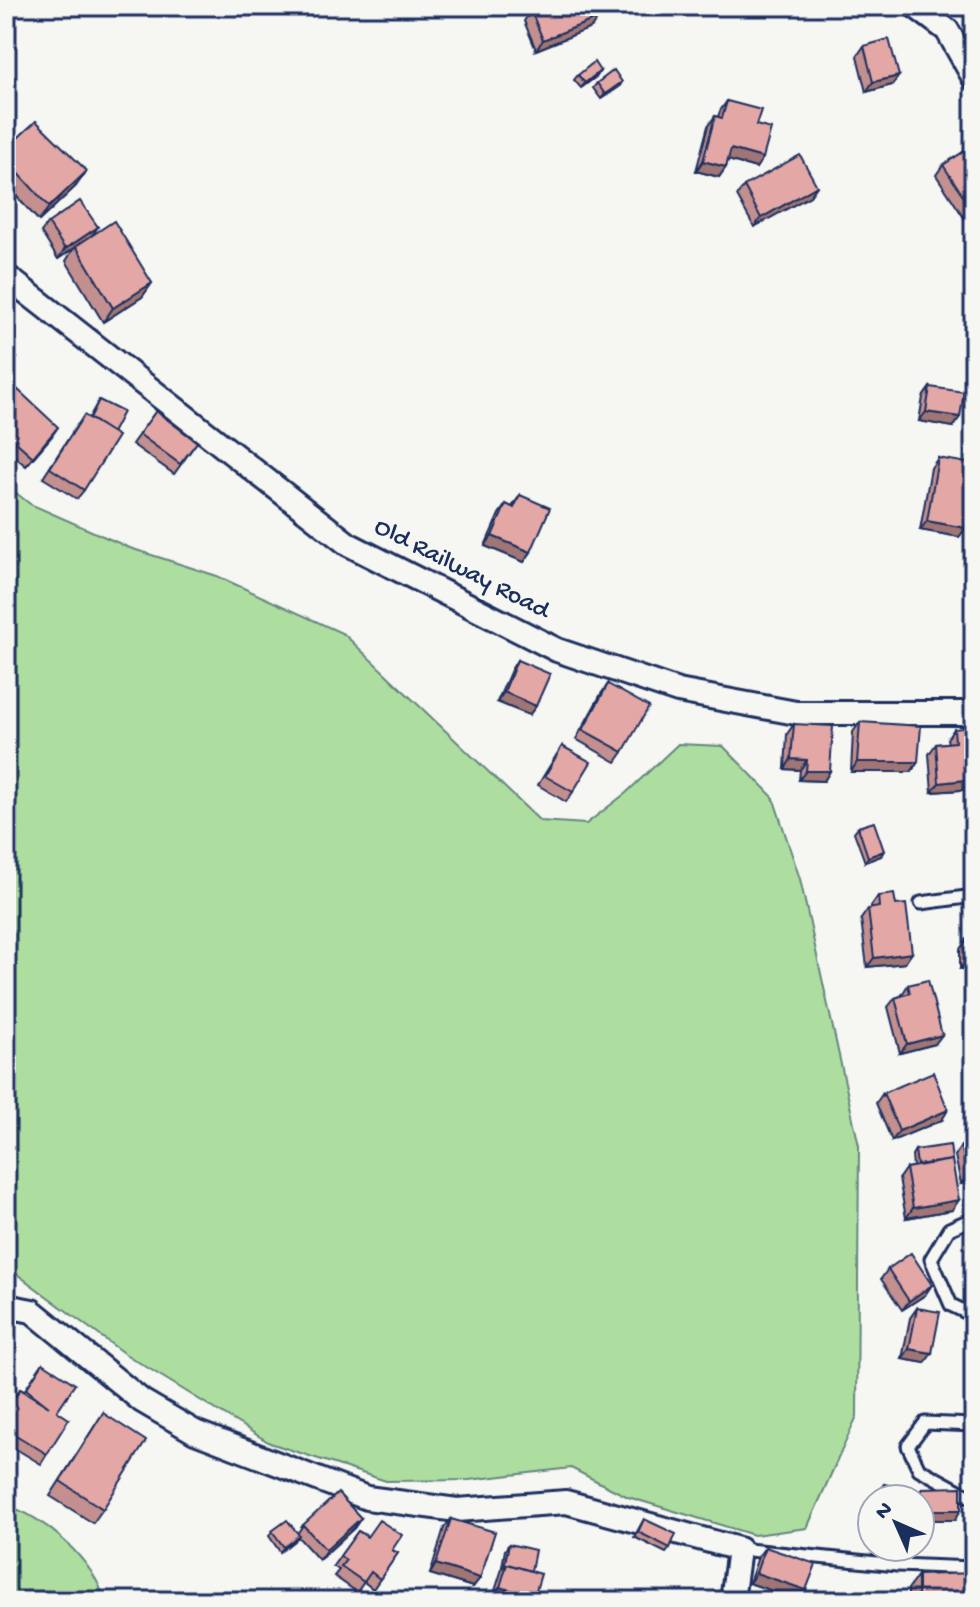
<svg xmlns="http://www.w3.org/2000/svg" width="980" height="1607" viewBox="0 0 980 1607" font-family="'Gochi Hand',sans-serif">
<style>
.green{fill:#aede9f;stroke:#64867e;stroke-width:2}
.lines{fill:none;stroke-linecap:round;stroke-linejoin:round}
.lane-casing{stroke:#1b2f5e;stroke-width:17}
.street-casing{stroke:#1b2f5e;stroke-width:28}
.lane{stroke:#f6f6f2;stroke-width:11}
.street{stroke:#f6f6f2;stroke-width:22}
.wall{fill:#c3908f;stroke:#1b2f5e;stroke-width:2}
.shaded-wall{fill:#9f7674;stroke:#1b2f5e;stroke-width:2}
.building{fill:#e3a8a6;stroke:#1b2f5e;stroke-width:2}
.labels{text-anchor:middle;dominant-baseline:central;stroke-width:8;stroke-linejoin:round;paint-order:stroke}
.street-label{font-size:26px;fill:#1b2f5e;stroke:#f6f6f2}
</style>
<rect width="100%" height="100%" fill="#f6f6f2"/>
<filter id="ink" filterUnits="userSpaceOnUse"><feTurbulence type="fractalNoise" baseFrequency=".0125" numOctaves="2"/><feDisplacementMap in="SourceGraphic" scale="16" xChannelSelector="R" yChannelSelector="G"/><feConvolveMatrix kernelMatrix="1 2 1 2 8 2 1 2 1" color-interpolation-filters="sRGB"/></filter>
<g filter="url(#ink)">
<g class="green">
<path d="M6,485l24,19 100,44 87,28 127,58 196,187 46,3 40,-31 52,-49 45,2 50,51 27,82 59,267 -2,270 -50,112 -53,7 -126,-38 -57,-29 -102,12 -83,1 -116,-38 -148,-91 -108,-80 -8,-1z"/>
<path d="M6,1506c35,7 92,58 98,95h-98z"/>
</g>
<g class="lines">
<g class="lane-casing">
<g id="lane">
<path d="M921,903l53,-7"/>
<path d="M974,1218l-25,11 -18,30 20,46 23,11"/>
<path d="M974,1425l-49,-2 -17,23 11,23 55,30"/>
<path d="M739,1549l158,16 77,3"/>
</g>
</g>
<g class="street-casing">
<g id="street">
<path d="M915,6l32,24 27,48"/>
<path d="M6,276l342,268 209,106 121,41 118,22h178"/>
<path d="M6,1306l26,5 110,90 53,31 172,66 90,12 109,-8 173,47 -7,52"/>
</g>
</g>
<use href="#lane" class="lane"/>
<use href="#street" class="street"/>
</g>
<g class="wall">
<path d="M531,11l60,17 -55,22 -12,-29z"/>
<path d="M974,12v21l-5,-15z"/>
<path d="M864,46l28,39 -26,7 -9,-36z"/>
<path d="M600,71l-3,5 -16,12 -7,-8 4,-5z"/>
<path d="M622,82l-3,5 -18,12 -8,-11 4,-5z"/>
<path d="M727,101l29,24v43l-28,-8 -2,7 -7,10 -23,-6 12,-45 7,-10 3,1 2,-6z"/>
<path d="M974,145v68l-9,6 -29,-44 7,-10z"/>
<path d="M6,149l70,37 -37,35 -33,-36z"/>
<path d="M744,186h73l-7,10 -56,31 -17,-31z"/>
<path d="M48,223l44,12 60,48 -10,14 -39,25 -37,-61 8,-13 -16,11 -17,-27z"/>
<path d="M930,387l23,40 -34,-6 4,-24z"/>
<path d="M6,399l46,37 -26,30 -20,-17z"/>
<path d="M99,400l-15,90 -7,9 -34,-21 34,-53 12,-7z"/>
<path d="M156,411l41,31 -23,32 -42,-30z"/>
<path d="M938,458l28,70 -7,9 -39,-7 11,-62z"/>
<path d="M520,495l11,57 -7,10 -39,-16 14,-32 7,-10 6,3z"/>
<path d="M517,660l19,46 -7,9 -32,-13 14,-32z"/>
<path d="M608,684l15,68 -7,10 -40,-23 25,-45z"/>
<path d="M860,722l58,40 -7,10h-60l2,-40z"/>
<path d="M794,724l36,47 -6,10 -25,-1 1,-10 -15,-1 2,-35z"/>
<path d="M954,729l17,12h3v48l-42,3 -3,-38 7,-10 12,-1 -1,-4z"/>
<path d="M562,746l11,46 -7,10 -28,-17z"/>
<path d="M858,827l23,29 -16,6 -11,-30z"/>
<path d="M878,896l18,9 9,58 -38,4 -6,-48 7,-10h3v-3z"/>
<path d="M967,939h7v30h-14v-20z"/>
<path d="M908,985l27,59 -35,9 -12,-46 7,-9 6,-2z"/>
<path d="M883,1093l59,27 -50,21 -16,-38z"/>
<path d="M974,1143v38l-13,3 -6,-28 6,-10z"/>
<path d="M915,1150l37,60 -46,8 -7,-40 7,-10 7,-1 -1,-12z"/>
<path d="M888,1269l37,26 -23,15 -21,-31z"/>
<path d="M917,1308l8,55 -23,-4 8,-41z"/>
<path d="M43,1363l14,48 -10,43 -6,10 -35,-21v-53l9,6 5,-7 4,2z"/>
<path d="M103,1413v96l-10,14 -43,-27z"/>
<path d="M884,1484l33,11 5,-7 33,32h-35v-21h-45l2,-5z"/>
<path d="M872,1510v18l-5,-2z"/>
<path d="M361,1518l-7,10 -35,32 -21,-23 -3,3 -15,12 -11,-16 3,-5 25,3 6,-9z"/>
<path d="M451,1519l29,59 -7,9 -43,-13 14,-46z"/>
<path d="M644,1519l26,29 -4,5 -32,-16z"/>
<path d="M358,1531l40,22 -25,36 -9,-7 -7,10 -23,-16 5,-6 -6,-4z"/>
<path d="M509,1544l22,27 -38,26 8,-25 4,-22z"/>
<path d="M765,1547l41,43 -5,8 15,3h-47l7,-9 -27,-9 9,-26z"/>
<path d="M918,1575l56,26h-66v-12z"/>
</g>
<g class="shaded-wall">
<path d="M598,18l-7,10 -55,22 7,-10z"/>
<path d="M600,71l-3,5 -16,12 4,-5z"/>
<path d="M899,76l-7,9 -26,7 7,-10z"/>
<path d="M622,82l-3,5 -18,12 4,-5z"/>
<path d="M731,149l32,9 -7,10 -32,-9z"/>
<path d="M703,161l23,6 -7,10 -23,-6z"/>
<path d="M87,171l-11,15 -37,35 10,-14z"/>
<path d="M817,186l-7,10 -56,31 7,-9z"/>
<path d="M974,208v5l-9,6 7,-10z"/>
<path d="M98,227l-7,10 -33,22 7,-10z"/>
<path d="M152,283l-10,14 -39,25 10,-14z"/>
<path d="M926,412l34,5 -7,10 -34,-6z"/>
<path d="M58,427l-6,9 -26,30 7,-9z"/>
<path d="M927,521l39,7 -7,9 -39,-7z"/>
<path d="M492,536l39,16 -7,10 -39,-16z"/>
<path d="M504,692l32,14 -7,9 -32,-13z"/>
<path d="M791,759l16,1 -7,10 -15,-1z"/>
<path d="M857,762h61l-7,10h-60z"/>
<path d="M806,771h24l-6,10 -25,-1z"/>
<path d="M974,779v10l-42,3 7,-9z"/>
<path d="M884,851l-3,5 -16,6 3,-5z"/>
<path d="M912,953l-7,10 -38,4 7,-9z"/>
<path d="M967,959l7,1v9h-14z"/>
<path d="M942,1035l-7,9 -35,9 7,-9z"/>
<path d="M948,1110l-6,10 -50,21 7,-10z"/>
<path d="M974,1172v9l-13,3 7,-10z"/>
<path d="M959,1200l-7,10 -46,8 7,-10z"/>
<path d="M932,1285l-7,10 -23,15 7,-9z"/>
<path d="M909,1349l23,4 -7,10 -23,-4z"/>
<path d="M922,1510h39l-6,10h-35v-6z"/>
<path d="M361,1518l-7,10 -35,32 7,-10z"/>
<path d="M872,1520v8l-5,-2z"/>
<path d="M299,1535l-4,5 -15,12 4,-5z"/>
<path d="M436,1564l44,14 -7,9 -43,-13z"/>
<path d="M756,1573l50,17 -7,10 -50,-17z"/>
<path d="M500,1587l34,10 -3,4h-23l-15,-4z"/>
</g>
<g class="building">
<path d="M543,6h50l5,12 -55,22 -12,-29z"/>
<path d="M889,39l10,37 -26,6 -9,-36z"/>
<path d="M594,62l6,9 -15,12 -7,-8z"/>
<path d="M614,70l8,12 -17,12 -8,-11z"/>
<path d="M727,101l34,9 -5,15 15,4 -8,29 -32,-9 -5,18 -23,-6 12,-45 7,2z"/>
<path d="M36,121l51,50 -38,36 -43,-48v-10z"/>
<path d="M974,145v63l-2,1 -29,-44z"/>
<path d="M800,155l17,31 -56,32 -17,-32z"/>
<path d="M80,201l18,26 -33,22 -17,-26z"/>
<path d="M114,221l38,62 -39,25 -37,-62z"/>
<path d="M6,349l11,9 -11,12z"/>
<path d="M15,387l43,40 -25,30 -27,-24v-34z"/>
<path d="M930,387l34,5 -4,25 -34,-5z"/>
<path d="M99,400l24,12 -11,21 -22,-15z"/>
<path d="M156,411l41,31 -17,22 -41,-30z"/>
<path d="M84,415l34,21 -34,54 -34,-22z"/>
<path d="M938,458l36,6v20l-8,44 -39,-7z"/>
<path d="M520,495l30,13 -19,44 -39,-16 14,-32 8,4z"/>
<path d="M517,660l33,14 -14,32 -32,-14z"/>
<path d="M608,684l41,23 -26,45 -40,-22z"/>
<path d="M860,722l61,4 -3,36h-61z"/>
<path d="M794,724l39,2 -3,45h-24l1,-11 -16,-1z"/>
<path d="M970,727l1,14h3v38l-35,4 -3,-39 19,-2 -1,-13z"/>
<path d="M562,746l29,16 -18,30 -28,-16z"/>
<path d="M874,822l10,29 -16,6 -10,-30z"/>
<path d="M894,894l2,11 10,-1 6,49 -38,5 -6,-49 11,-2 -1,-11z"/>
<path d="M967,939h7v21l-7,-1z"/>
<path d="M928,980l14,55 -35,9 -12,-46 15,-5 -2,-8z"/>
<path d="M933,1072l15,38 -49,21 -16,-38z"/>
<path d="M974,1143v29l-6,2 -7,-28z"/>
<path d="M950,1145l2,15 -35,5 -2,-15z"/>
<path d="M952,1160l7,40 -46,8 -7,-40z"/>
<path d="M911,1253l21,32 -23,16 -21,-32z"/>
<path d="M917,1308l23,4 -8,41 -23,-4z"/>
<path d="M43,1363l32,21 -18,27 12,8 -22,35 -41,-25v-39l10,6 4,-7 29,18 -23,-18z"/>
<path d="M103,1413l43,28 -43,68 -43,-28z"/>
<path d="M884,1484l34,10 -2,5h-37z"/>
<path d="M961,1487v23h-39v-22z"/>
<path d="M338,1493l23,25 -35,32 -23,-25z"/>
<path d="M451,1519l44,13 -15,46 -44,-14z"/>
<path d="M644,1519l32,15 -6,14 -32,-16z"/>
<path d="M287,1520l12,15 -15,12 -12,-16z"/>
<path d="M379,1520l23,15 -10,15 6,3 -18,26 -9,-7 -7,10 -23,-16 5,-6 -6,-4 18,-25 9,6z"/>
<path d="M509,1544l26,6 -4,21 -24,-7 -3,3z"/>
<path d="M765,1547l51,17 -10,26 -50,-17z"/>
<path d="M507,1564l34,10 -7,23 -34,-10z"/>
<path d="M974,1573v28h-56v-26z"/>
<path d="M775,1592l41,9h-43z"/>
</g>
</g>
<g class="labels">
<g class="street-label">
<text transform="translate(461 570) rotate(27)">Old Railway Road</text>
</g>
</g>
<rect width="980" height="1607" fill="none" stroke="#f6f6f2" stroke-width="32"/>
<rect x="16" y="16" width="948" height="1575" fill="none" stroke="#1b2f5e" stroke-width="3" filter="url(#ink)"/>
<g transform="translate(896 1523) rotate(315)"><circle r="38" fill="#f6f6f2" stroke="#9ea6b7" stroke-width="2"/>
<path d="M0-6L14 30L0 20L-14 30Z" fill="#1b2f5e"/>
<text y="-12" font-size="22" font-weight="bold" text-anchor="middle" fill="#1b2f5e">N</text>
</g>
</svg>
